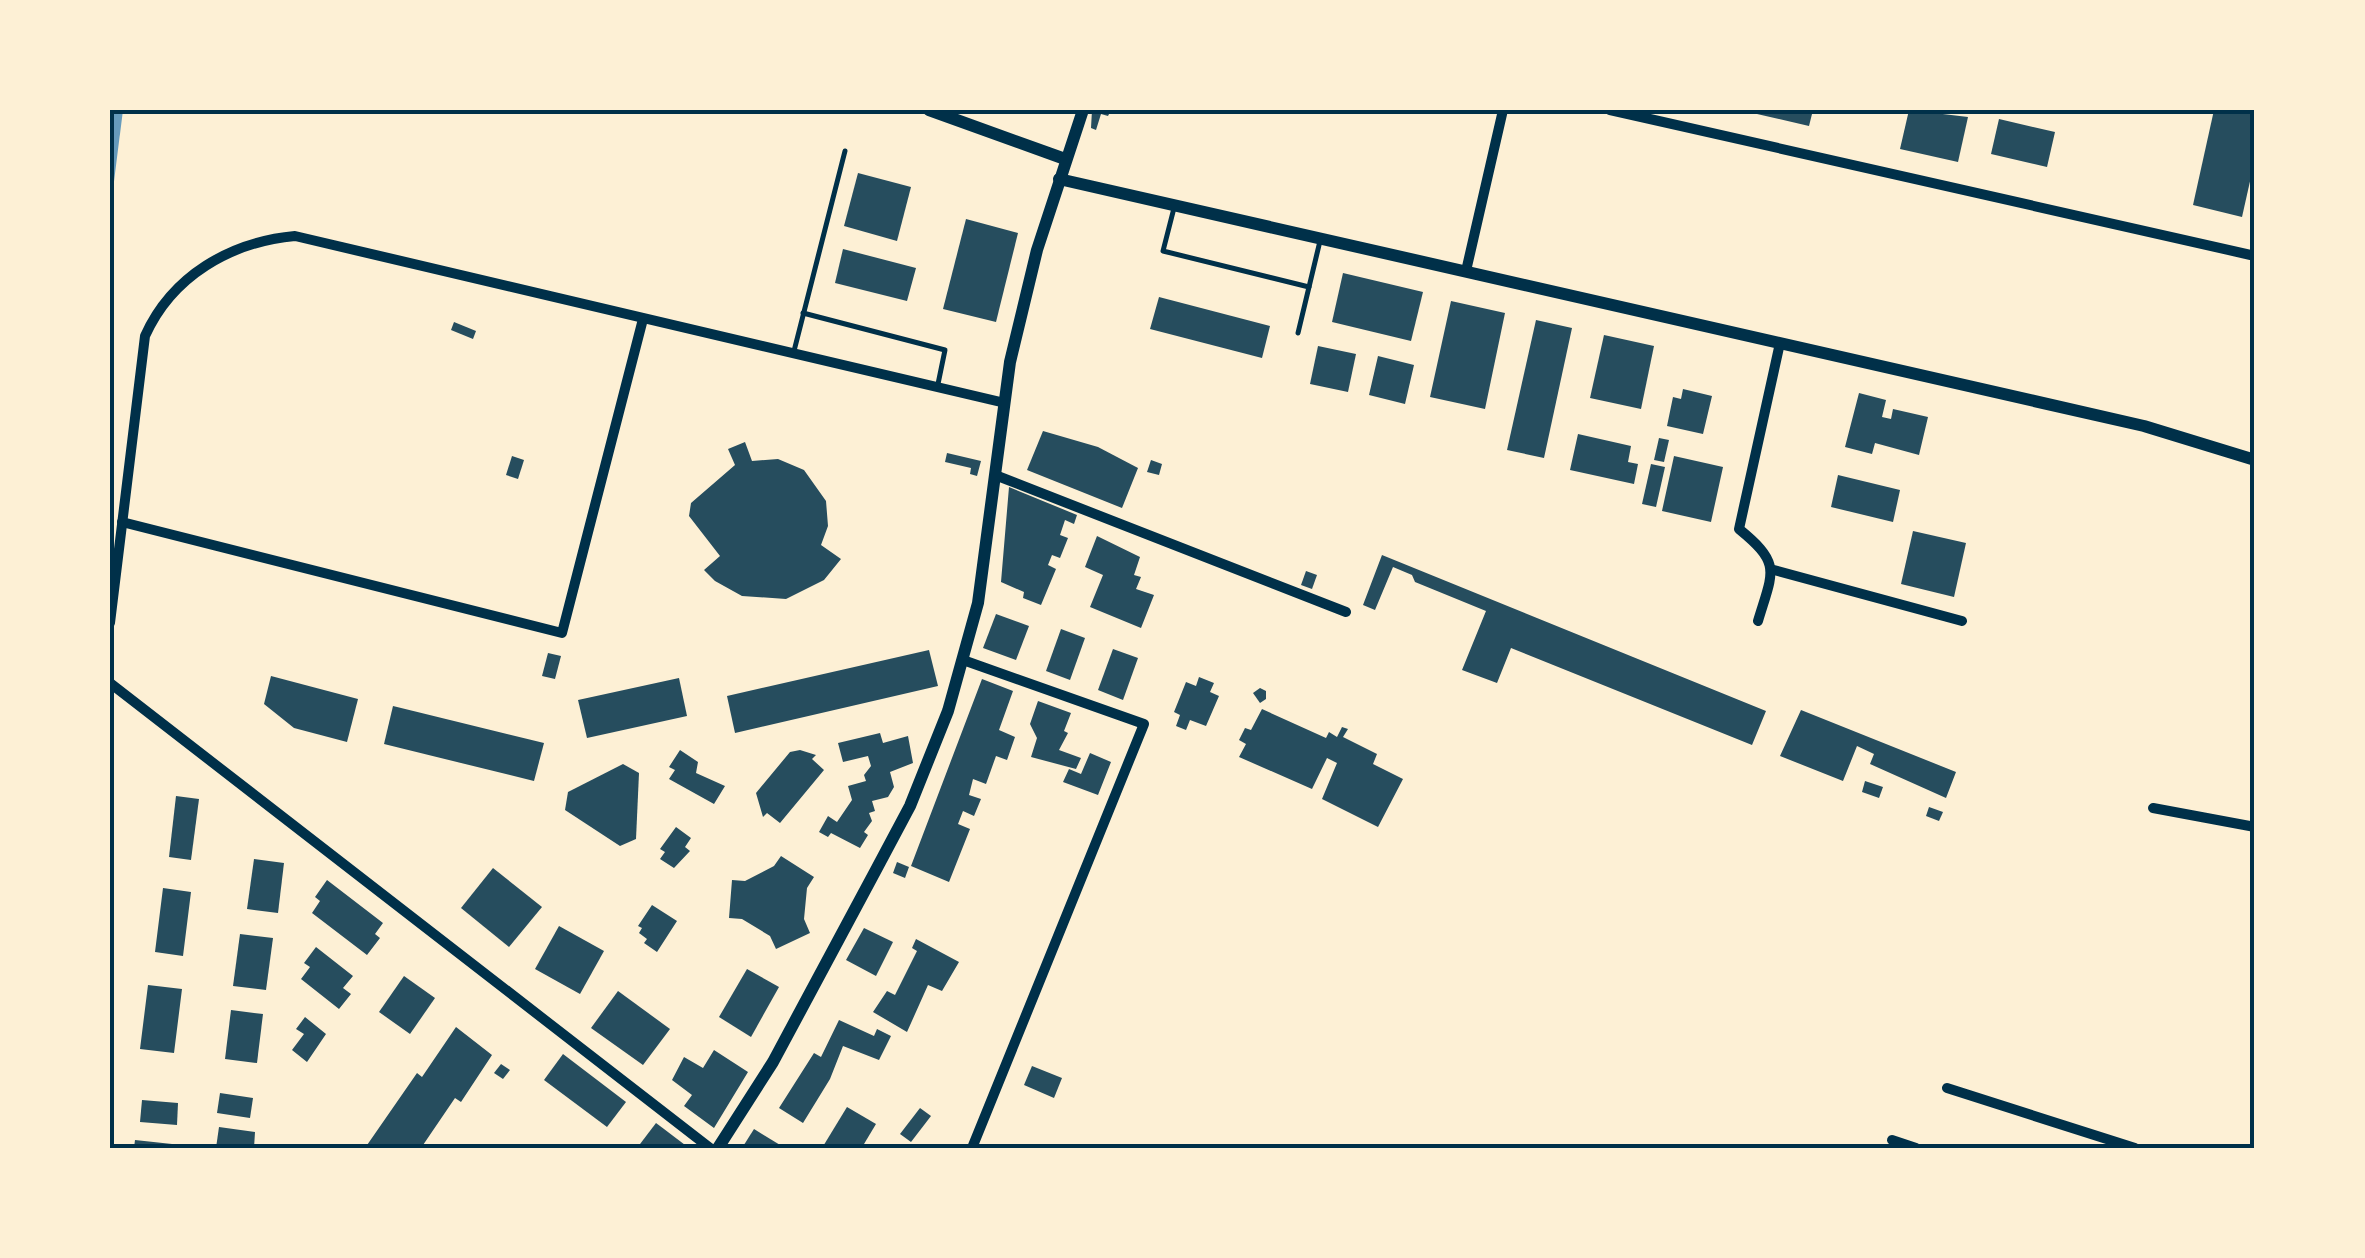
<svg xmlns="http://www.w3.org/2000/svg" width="2365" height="1258" viewBox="0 0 2365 1258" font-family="Inter,sans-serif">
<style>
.water{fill:#669bbc}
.building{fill:#264d5e}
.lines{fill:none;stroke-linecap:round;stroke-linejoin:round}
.service{stroke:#003049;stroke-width:5}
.minor{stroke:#003049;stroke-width:10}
.tertiary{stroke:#003049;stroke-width:12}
.neatline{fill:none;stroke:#003049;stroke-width:4}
</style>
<rect width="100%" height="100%" fill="#fdf0d5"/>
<path class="water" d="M110,110h13l-13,103z"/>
<g class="building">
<path d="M1092,110h19l-3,6 -7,-2 -5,16 -5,-2z"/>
<path d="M1758,110h55l-4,16 -52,-12z"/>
<path d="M1909,110l59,7 -10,45 -58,-13z"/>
<path d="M2214,110h41v49l-13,58 -49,-12z"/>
<path d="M1999,119l56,13 -8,35 -56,-13z"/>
<path d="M858,173l53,14 -14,54 -53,-15z"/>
<path d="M966,219l52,14 -22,89 -53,-13z"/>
<path d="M843,249l73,19 -9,33 -72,-18z"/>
<path d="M1343,273l80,19 -12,49 -79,-19z"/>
<path d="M1159,297l111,29 -8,32 -112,-29z"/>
<path d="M1451,301l54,12 -20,96 -55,-12z"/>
<path d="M1536,320l36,8 -28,130 -37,-8z"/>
<path d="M454,322l22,9 -3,8 -22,-9z"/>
<path d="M1604,335l50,11 -13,63 -51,-11z"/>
<path d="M1318,346l38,8 -8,38 -38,-8z"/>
<path d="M1378,356l36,9 -9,39 -36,-9z"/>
<path d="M1683,389l29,7 -9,38 -36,-8 6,-29 8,2z"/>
<path d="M1859,393l27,7 -4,17 9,2 2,-10 35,8 -9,38 -44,-12 -3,11 -27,-7z"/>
<path d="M1043,431l55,16 40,21 -16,40 -95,-38z"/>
<path d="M1578,434l53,12 -3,16 10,2 -4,20 -64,-14z"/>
<path d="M1659,438l10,2 -5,22 -10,-2z"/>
<path d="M745,442l7,19 26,-2 26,11 22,31 2,25 -7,19 20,14 -17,21 -38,19 -44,-3 -27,-15 -11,-11 16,-14 -31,-40 2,-13 44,-38 -7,-16z"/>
<path d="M947,453l34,8 -4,15 -7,-2 1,-6 -26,-6z"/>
<path d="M512,456l12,4 -6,19 -12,-4z"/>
<path d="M1674,456l49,11 -12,55 -49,-11z"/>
<path d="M1151,460l11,4 -3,11 -12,-3z"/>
<path d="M1651,464l14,3 -9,40 -14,-3z"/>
<path d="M1838,475l62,15 -7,32 -62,-15z"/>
<path d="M1009,487l68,28 -3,9 -9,-4 -5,15 8,3 -8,20 -8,-3 -4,10 8,4 -15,36 -18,-7 1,-6 -23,-10z"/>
<path d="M1913,531l53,12 -12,54 -53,-13z"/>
<path d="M1097,536l43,21 -6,18 7,2 -5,12 18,6 -13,33 -51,-21 13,-32 -18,-8z"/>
<path d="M1382,555l384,156 -14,34 -241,-97 -14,35 -35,-13 24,-59 -71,-29 -3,-7 -19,-8 -18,43 -12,-5z"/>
<path d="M1306,571l11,4 -5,14 -11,-4z"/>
<path d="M996,614l33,12 -13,34 -33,-12z"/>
<path d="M1061,629l24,9 -15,42 -24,-9z"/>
<path d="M1113,649l25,9 -15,42 -25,-10z"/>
<path d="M929,650l9,36 -203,47 -8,-37z"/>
<path d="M548,653l13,3 -6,23 -13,-3z"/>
<path d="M271,676l87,23 -11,43 -53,-14 -30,-24z"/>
<path d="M1199,677l15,6 -4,9 9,4 -13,30 -16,-6 -4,10 -10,-4 4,-11 -6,-3 12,-30 10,4z"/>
<path d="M679,678l8,38 -100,22 -9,-38z"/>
<path d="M982,679l31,12 -14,39 16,7 -8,23 -11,-4 -10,28 -13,-5 -4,16 12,4 -7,17 -11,-5 -5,13 12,5 -21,53 -38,-16z"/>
<path d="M1260,688l6,3v8l-6,4 -7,-10z"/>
<path d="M1038,701l33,12 -7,18 4,2 -9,17 22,8 -5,11 -45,-12 6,-19 -7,-14z"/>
<path d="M393,706l151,37 -10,38 -150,-37z"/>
<path d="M1262,709l64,29 3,-6 8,5 5,-10 6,2 -5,8 34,17 -4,10 30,15 -25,48 -56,-28 15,-36 -10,-5 -15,31 -73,-32 7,-13 -7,-4 6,-12 6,2z"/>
<path d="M1801,710l155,62 -10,26 -76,-34 4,-10 -17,-8 -14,35 -63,-25z"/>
<path d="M880,733l3,10 25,-7 5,27 -23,9 4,15 -6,10 -16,4 3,10 -6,2 3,8 -8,11 4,3 -8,13 -29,-15 -3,4 -9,-5 9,-16 9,6 15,-22 -4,-14 18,-5 -2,-6 7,-9 -3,-10 -25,6 -5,-19z"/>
<path d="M680,750l18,12 -2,11 29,13 -11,18 -45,-25 6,-9 -6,-3z"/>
<path d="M800,750l16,5 -4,4 12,11 -44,53 -13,-10 -4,4 -7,-24 34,-41z"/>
<path d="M1090,753l21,9 -13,33 -35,-13 6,-13 12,5z"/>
<path d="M623,764l16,9 -3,66 -16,7 -55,-36 3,-18z"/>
<path d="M1865,781l18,6 -4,11 -17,-6z"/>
<path d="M176,796l23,3 -8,61 -22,-3z"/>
<path d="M1929,807l14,5 -4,9 -13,-5z"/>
<path d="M676,827l15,11 -6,9 5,4 -16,17 -14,-9 5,-7 -5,-3z"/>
<path d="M781,856l33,21 -7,11 -3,31 6,14 -34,16 -6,-13 -28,-17 -13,-1 3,-38 13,1 29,-15z"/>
<path d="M254,859l30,4 -6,50 -31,-4z"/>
<path d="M897,862l12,5 -4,11 -12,-5z"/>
<path d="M493,868l49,39 -33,40 -48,-39z"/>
<path d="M327,880l56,43 -8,11 5,4 -13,17 -55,-42 8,-12 -5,-4z"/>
<path d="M163,888l28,4 -8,64 -28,-4z"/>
<path d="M652,905l25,16 -20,31 -13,-9 3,-4 -8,-6 3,-5 -4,-2z"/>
<path d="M559,926l45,25 -24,43 -45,-25z"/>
<path d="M864,928l29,14 -17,34 -30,-16z"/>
<path d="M240,934l33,4 -7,52 -33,-4z"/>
<path d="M916,939l43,23 -17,29 -14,-6 -21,47 -34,-20 14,-21 8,4 22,-44 -5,-3z"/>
<path d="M316,947l37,29 -10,12 8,6 -12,15 -38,-30 9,-12 -6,-4z"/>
<path d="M747,969l32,18 -28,50 -32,-20z"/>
<path d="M404,976l31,22 -25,36 -31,-22z"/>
<path d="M148,985l34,4 -8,64 -34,-4z"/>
<path d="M618,991l52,38 -27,36 -52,-37z"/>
<path d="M231,1010l32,4 -6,49 -32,-4z"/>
<path d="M305,1017l21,17 -19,28 -15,-12 12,-16 -8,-5z"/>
<path d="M839,1020l35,16 3,-7 14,7 -12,24 -36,-14 -13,33 -27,44 -24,-15 35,-55 7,4z"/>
<path d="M456,1027l36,28 -31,47 -6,-4 -34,50h-56l52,-75 5,4z"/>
<path d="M714,1050l34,22 -34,56 -30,-22 8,-11 -20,-15 12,-23 19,11z"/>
<path d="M563,1054l63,48 -19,25 -63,-47z"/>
<path d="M501,1064l9,6 -7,9 -9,-6z"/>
<path d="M1032,1066l30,12 -8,20 -30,-13z"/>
<path d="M220,1093l33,5 -3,20 -33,-5z"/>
<path d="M142,1100l36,3 -1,22 -37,-3z"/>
<path d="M847,1107l29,17 -12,20 -5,4h-37z"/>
<path d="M920,1108l11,8 -20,26 -11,-8z"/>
<path d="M656,1123l8,6 25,19h-52z"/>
<path d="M219,1127l36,5 -1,16h-38z"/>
<path d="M754,1129l31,19h-43z"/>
<path d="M135,1140l37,4v4h-38z"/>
</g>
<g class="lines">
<g class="service">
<path d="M1174,208l-11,43 146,36"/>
<path d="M803,313l142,37 -7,34"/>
<path d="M1298,333l22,-92"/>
<path d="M794,351l51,-200"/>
</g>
<g class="minor">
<path d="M1610,110l645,146"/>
<path d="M1466,271l37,-161"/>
<path d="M995,475l351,137"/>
<path d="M122,522l440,111 81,-314"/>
<path d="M1774,570l188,51"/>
<path d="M1758,621c15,-50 24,-57 -19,-92l41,-186"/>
<path d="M110,623l35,-287c27,-60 85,-94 150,-100l710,167"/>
<path d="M963,660l181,64 -172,424"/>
<path d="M110,683l600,465"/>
<path d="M2153,808l102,19"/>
<path d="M1947,1088l188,60"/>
<path d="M1892,1140l24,8"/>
</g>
<g class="tertiary">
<path d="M929,110l136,49"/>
<path d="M1059,179l1085,247 111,34"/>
<path d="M718,1148l55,-86 104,-194 33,-62 38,-95 30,-108 32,-241 27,-112 46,-140"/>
</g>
</g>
<rect width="2365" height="1258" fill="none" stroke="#fdf0d5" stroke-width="225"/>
<rect x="112" y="112" width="2140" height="1034" class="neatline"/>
</svg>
